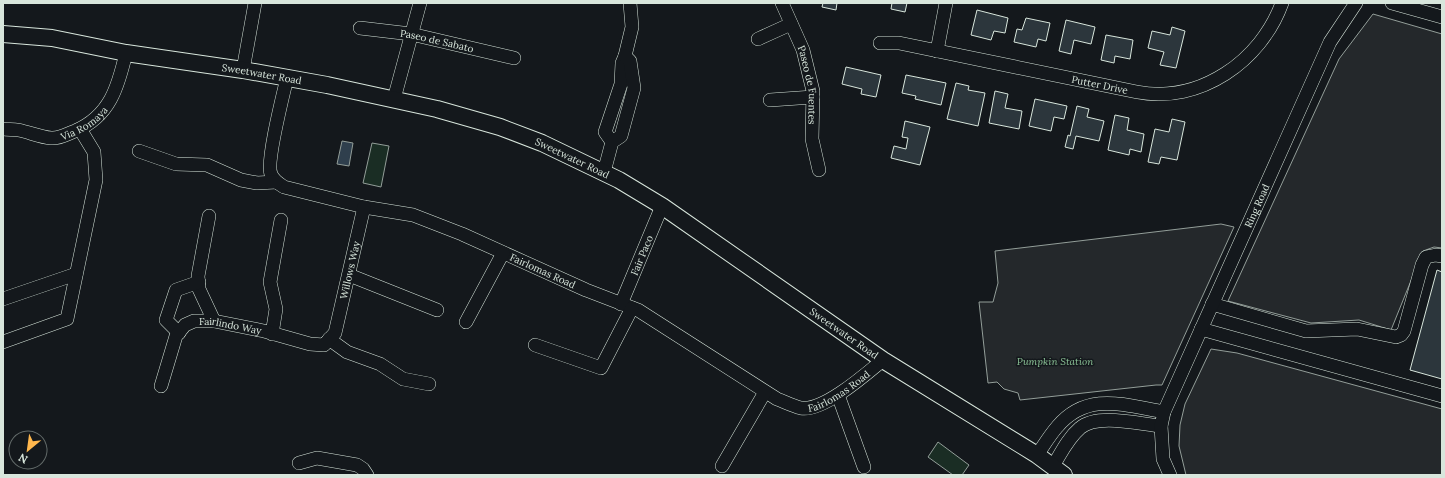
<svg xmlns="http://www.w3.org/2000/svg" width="1445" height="478" viewBox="0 0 1445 478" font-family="Lora,serif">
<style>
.green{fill:#1a2d24;stroke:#939e99}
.parking{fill:#24282b;stroke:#939e99}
.water{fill:#2f3f4d;stroke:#939e99}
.building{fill:#2c363c;stroke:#d8e6dc}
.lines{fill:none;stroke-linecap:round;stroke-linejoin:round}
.minor-casing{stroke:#d8e6dc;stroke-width:14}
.major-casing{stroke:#d8e6dc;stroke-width:18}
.minor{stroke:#14181c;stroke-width:13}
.major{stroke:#14181c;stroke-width:16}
.labels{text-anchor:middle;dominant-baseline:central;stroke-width:3;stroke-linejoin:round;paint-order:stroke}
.street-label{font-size:10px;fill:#d8e6dc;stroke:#14181c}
.park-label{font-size:10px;font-style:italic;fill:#8ac095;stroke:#14181c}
</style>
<rect width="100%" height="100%" fill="#14181c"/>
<g class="green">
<path d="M372,143l17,3 -8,41 -18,-4z"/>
<path d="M938,442l31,23 -7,10h-9l-25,-18z"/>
</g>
<g class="parking">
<path d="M1373,14l69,20v214l-8,-1 -11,4 -32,79 -32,-10 -48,3 -83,-22 111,-242z"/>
<path d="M1221,224l13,3 -72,158h-6l-136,15 -2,-7 -14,-4 -7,-7 -9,1 -9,-81h14l5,-19 -3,-32z"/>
<path d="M1211,349l26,4 205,56v66h-256l-7,-29 1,-21 5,-21z"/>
</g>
<path class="water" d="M342,141l11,2 -4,23 -12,-2z"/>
<g class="building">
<path d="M823,3h14l-1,7 -14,-3z"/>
<path d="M892,3h15l-2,9 -14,-3z"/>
<path d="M977,10l31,8 -3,15 -11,-2 -3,9 -20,-5z"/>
<path d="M1026,18l24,5 -4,18 -8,-2 -2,8 -22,-5 3,-13 5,1z"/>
<path d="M1066,20l29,7 -4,17 -17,-4 -3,14 -12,-3z"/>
<path d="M1172,27l13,4 -9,37 -16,-3 4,-13 -16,-4 4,-17 18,4z"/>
<path d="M1106,35l27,5 -3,19 -15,-3 -1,7 -13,-3z"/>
<path d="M846,67l35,8 -5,22 -15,-3 1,-5 -20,-5z"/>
<path d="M906,75l40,8 -5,22 -26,-6 1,-3 -14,-3z"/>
<path d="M956,83l13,3 -1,4 17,3 -7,33 -31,-7z"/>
<path d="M995,91l13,3 -3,14 17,3 -3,18 -30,-6z"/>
<path d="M1035,99l32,7 -3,13 -10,-2 -3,14 -22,-5z"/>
<path d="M1077,106l12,3 -2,8 17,4 -5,20 -23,-5 -3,13 -8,-2 3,-12 2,1z"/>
<path d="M1115,115l14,3 -2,12 17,4 -3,18 -11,-3 -1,6 -21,-5z"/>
<path d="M1172,119l13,3 -8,38 -16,-3 -2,7 -11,-2 7,-33 14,3z"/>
<path d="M905,121l25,6 -10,38 -29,-7 3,-12 12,3 2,-11 -6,-1z"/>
<path d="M1437,270l5,2v107l-32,-9z"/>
</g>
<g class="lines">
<g class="minor-casing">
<g id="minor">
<path id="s1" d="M782,3l21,47 10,41 -1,48 7,31"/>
<path d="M1392,3l50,14"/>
<path id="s2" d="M360,28l51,6 103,24"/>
<path d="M758,39l33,-15"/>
<path id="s3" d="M880,43h19l238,49c63,12 124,-31 145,-89"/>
<path d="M937,51l9,-48"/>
<path d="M243,70l12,-67"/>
<path id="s4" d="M287,78c-4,17 -21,84 -16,96 2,6 7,9 13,13l80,20 49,8 49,19 124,56 52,20 139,89c8,3 16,7 24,9 22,4 65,-34 82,-48"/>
<path d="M394,99l26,-96"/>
<path d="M770,100l43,-3"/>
<path id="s5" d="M3,129c5,1 10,0 15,1 11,2 22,7 33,8 8,1 16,-4 24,-7 35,-15 43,-44 51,-78"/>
<path d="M612,142l-7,-10 16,-48 1,-21 3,-7 7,-29 -2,-24"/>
<path d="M139,151l37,13 31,1 34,15 16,3 19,-1"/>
<path d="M604,172l8,-30 9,-6 13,-48 -4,-27 -5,-5"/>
<path d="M209,216l-11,60 1,13 15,32"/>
<path d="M349,275l88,35"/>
<path d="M3,299l73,-25"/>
<path id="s6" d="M621,304l41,-98"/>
<path d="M1212,304l94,27 51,-2 39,8 5,-2 3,-4 18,-66 4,-8 10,-2 6,1"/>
<path d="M466,322l37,-69"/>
<path d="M1201,329l241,67"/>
<path d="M179,333l-13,-13 10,-30 23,-8"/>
<path d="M272,334l4,-25 -6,-27 11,-62"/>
<path d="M329,339l18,13 33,12 23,15 26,5"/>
<path d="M3,342l64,-23 29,-139 -2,-28 -14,-23"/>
<path d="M535,345l66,23 31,-60"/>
<path id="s7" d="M161,386l15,-50 9,-11 9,-4h20l50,10 46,13 14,1 11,-12 29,-126"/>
<path d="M838,395l26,72"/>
<path d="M1037,455c7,-10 13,-20 20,-28 30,-36 67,-22 107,-15"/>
<path d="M299,463l18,-5 40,7 6,4 4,6"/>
<path d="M722,466l43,-74"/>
<path d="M1053,466c8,-13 15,-28 27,-38 17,-15 59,-4 81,-2"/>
<path id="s8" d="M1170,475l-7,-16 -2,-33 3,-14 166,-370 26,-39"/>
</g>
</g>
<g class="major-casing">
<g id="major">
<path id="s9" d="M3,34l49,4 74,15 117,17 84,15 110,24 63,18 42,16 77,37 43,26 221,154 154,95 27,20"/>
</g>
</g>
<use href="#minor" class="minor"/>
<use href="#major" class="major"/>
</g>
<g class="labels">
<g class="street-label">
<text stroke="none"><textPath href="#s2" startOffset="78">Paseo de Sabato</textPath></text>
<text stroke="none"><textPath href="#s9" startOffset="262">Sweetwater Road</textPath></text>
<text stroke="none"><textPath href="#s3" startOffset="224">Putter Drive</textPath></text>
<text stroke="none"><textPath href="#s1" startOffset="87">Paseo de Fuentes</textPath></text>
<text stroke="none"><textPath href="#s5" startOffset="86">Via Romaya</textPath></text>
<text stroke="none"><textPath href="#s9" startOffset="585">Sweetwater Road</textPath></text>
<text stroke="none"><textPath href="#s8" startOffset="291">Ring Road</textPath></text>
<text stroke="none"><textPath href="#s6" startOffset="53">Fair Paco</textPath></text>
<text stroke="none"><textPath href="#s7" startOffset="290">Willows Way</textPath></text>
<text stroke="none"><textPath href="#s4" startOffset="390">Fairlomas Road</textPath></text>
<text stroke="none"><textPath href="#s7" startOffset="113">Fairlindo Way</textPath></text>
<text stroke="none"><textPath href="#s9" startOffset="909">Sweetwater Road</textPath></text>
<text stroke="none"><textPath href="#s4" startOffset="726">Fairlomas Road</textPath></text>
</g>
<g class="park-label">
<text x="1055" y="361">Pumpkin Station</text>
</g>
</g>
<rect width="1445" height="478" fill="none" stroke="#d8e6dc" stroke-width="8"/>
<g transform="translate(28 450) rotate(209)"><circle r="19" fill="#14181c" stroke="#626a69"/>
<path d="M0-3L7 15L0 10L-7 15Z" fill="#ffb74d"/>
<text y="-6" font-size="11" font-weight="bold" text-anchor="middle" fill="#d8e6dc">N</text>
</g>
</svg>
